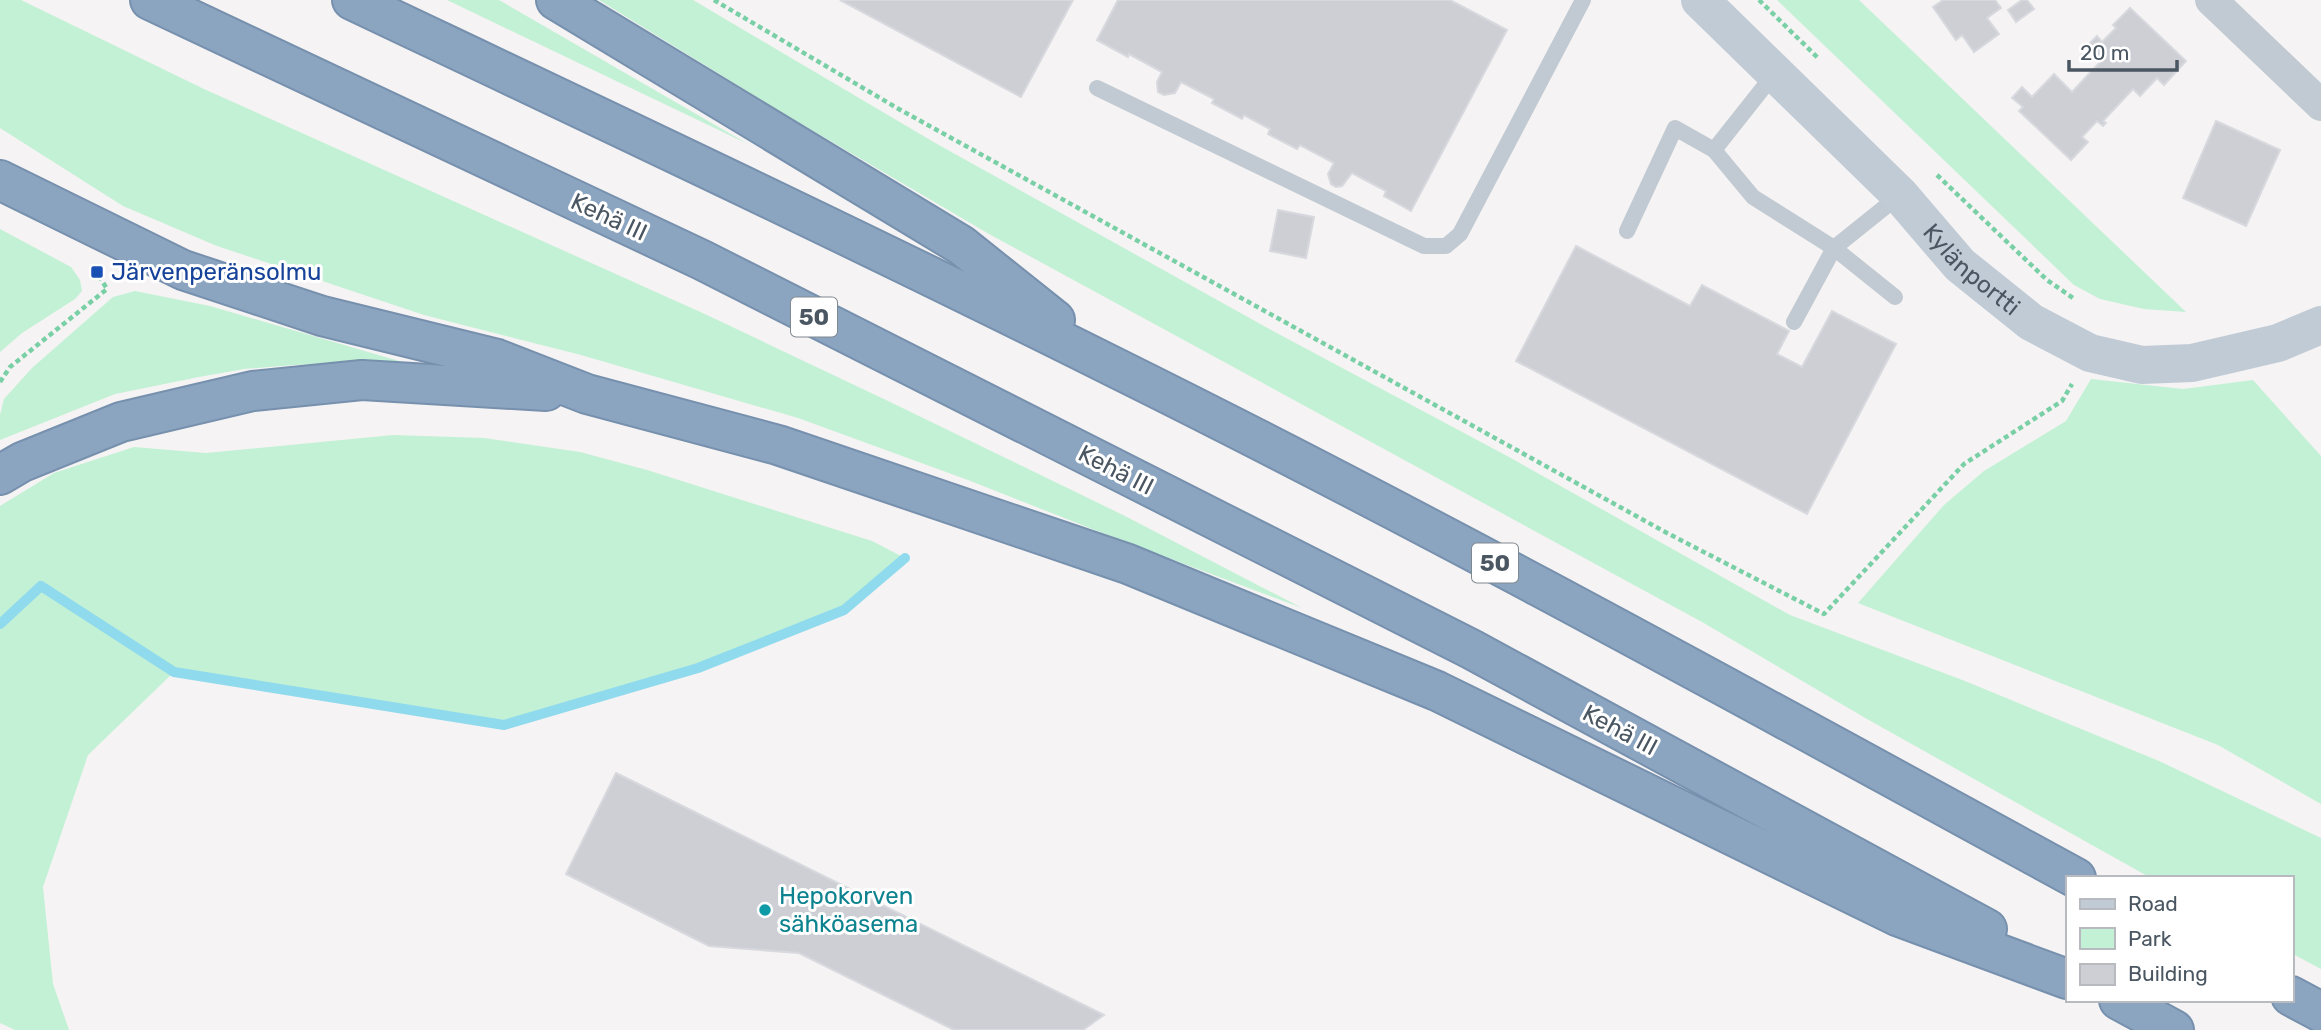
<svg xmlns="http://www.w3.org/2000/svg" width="2321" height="1030" viewBox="0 0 2321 1030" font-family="Rubik,sans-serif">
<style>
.green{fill:#c3f1d5}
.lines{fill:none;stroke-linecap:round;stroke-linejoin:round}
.stream{stroke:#90daee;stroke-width:10}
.building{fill:#cdcfd5;stroke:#d7d9de;stroke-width:2}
.highway-casing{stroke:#7690ad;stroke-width:42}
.path{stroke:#7ad0a6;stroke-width:4.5;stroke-dasharray:5 3.5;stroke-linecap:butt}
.lane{stroke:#c1cad2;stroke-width:16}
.street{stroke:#c1cad2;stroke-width:32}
.secondary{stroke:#c1cbd6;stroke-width:38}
.highway{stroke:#8ba5c1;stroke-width:38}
.transit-dot{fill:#1a4fb4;stroke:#fff;stroke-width:2.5}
.culture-dot{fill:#0f9aa8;stroke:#fff;stroke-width:2.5}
.labels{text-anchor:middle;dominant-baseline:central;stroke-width:6;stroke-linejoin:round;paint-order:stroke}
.shield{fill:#fff;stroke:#808990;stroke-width:2}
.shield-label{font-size:23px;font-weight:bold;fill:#4a5661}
.street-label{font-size:24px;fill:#4a5661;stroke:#fff}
.transit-label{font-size:24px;fill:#164399;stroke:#fff;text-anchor:start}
.culture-label{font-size:24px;fill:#0d838f;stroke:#fff;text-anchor:start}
</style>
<rect width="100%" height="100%" fill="#f5f3f3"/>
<g class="green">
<path d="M0,0h21l183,89 503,226 181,86 235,114 179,93 -187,-70 -147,-58 -170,-62 -217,-63 -157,-40 -207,-69 -94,-40 -123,-78z"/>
<path d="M447,0h52l249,144z"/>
<path d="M599,0h94l244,144 336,187 236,126 281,158 175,66 194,80 162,77v131l-30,-16v-75h-140l-284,-159 -165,-97 -713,-388 -208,-122z"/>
<path d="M1777,0h82l327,312 -42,-3 -44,-10 -26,-14z"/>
<path d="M0,229l71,38 9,13 2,11 -7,8 -53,34 -22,19z"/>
<path d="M135,291l75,15 196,57 -112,2 -50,4 -45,8 -84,17 -115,46v-25l4,-16 28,-31 81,-71z"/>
<path d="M2091,379l92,10 70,-9 68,76v348l-103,-59 -360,-142 86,-98 40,-34 82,-50z"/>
<path d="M393,435l91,3 96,14 67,18 225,71 33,17 -61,52 -146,58 -194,57 -330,-53 -86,83 -45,132 10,97 16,46h-54l-15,-7v-517l54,-33 80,-26 72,6z"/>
</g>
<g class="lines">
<path class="stream" d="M0,624l41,-38 133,86 330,53 194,-57 146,-58 61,-52"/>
</g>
<g class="building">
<path d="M840,0h233l-52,97z"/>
<path d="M1118,0h332l57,30 -96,181 -27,-15 2,-5 -34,-18 -10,13 -6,1 -5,-3 -3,-10 6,-11 -34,-18 -3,4 -29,-15 2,-5 -26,-14 -2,4 -30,-16 2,-4 -33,-17 -6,11 -11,2 -6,-3 -1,-10 5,-10 -33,-18 -1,3 -31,-17z"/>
<path d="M1943,0h52l6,8 -14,10 12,16 -25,18 -12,-17 -6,5 -23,-33z"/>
<path d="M2022,0h5l7,9 -18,13 -8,-12z"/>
<path d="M2130,8l56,53 -22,24 -7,-7 -17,18 -7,-7 -30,32 3,2 -3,3 -6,-5 -15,16 6,5 -17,18 -52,-49 4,-4 -11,-9 10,-11 10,10 22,-23 18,18 30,-32 -15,-14 10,-10 5,6 14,-14 -3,-3z"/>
<path d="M2216,121l64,29 -34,76 -63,-28z"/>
<path d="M1278,210l36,7 -8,41 -36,-7z"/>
<path d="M1576,246l114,60 12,-21 87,46 -12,23 25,13 30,-56 64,33 -89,170 -291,-153z"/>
<path d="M616,773l488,242 -21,15h-129l-155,-77 -90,-7 -143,-72z"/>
</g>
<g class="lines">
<g class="highway-casing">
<g id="highway">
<path d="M150,0l552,260 769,389 516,280"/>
<path d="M352,0c255,121 510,241 762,367 325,161 643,337 962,511"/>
<path d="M556,0l405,245 94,75"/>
<path d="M0,180l183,90 139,46 175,43 90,35 191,51 350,119 309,127 460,225 170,63"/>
<path d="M0,475l22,-13 99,-40 132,-31 109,-11 184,11"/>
<path d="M2291,996l30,16"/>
<path d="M2119,1000l55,30"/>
</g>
</g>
<g class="path">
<path d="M714,0l183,108 770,425 157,81 140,-150 98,-63 10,-17"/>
<path d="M1759,0l59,58"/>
<path d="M1937,175l110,105 26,18"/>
<path d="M0,382l10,-15 97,-78 -11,-18"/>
</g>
<g class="lane">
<path d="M1097,88l327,158h22l14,-12 123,-234"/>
<path d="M1714,150l39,47 81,51 66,-53"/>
<path d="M1627,231l48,-103 39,22 61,-77"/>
<path d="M1794,322l40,-74 61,49"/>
</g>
<path class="street" d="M2211,0l110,105"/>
<path class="secondary" id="s1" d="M1700,0l200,195 60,70 71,57 59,31 52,12 50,-2 86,-20 43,-18"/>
<use href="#highway" class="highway"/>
</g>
<rect class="transit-dot" x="90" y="265" width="14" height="14" rx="3.5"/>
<circle class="culture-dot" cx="765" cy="910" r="7"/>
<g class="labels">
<g class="shield">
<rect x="791" y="297.5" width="46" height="39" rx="5"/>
<rect x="1472" y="543.5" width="46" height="39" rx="5"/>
</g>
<g class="shield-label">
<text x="814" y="317">50</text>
<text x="1495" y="563">50</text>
</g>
<g class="street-label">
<text transform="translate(609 217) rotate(25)">Kehä III</text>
<text stroke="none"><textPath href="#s1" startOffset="383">Kylänportti</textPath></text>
<text transform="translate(1116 470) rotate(27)">Kehä III</text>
<text transform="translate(1620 730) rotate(28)">Kehä III</text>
</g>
<g class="transit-label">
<text x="111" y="272">Järvenperänsolmu</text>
</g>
<g class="culture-label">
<text x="779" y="896">Hepokorven<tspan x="779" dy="28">sähköasema</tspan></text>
</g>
</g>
<rect x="2066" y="876" width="228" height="126" fill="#ffffff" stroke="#b7bbc0" stroke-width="2"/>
<rect x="2080" y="899" width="35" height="10" fill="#c1cbd6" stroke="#b7bbc0" stroke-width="2"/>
<text x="2128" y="911" font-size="21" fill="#4a5661">Road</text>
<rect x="2080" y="928" width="35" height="21" fill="#c3f1d5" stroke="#b7bbc0" stroke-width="2"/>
<text x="2128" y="946" font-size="21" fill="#4a5661">Park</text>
<rect x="2080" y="964" width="35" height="21" fill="#cdcfd5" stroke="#b7bbc0" stroke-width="2"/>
<text x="2128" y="981" font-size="21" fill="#4a5661">Building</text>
<path d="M2069 60v10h108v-10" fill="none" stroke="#4a5661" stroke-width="3.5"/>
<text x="2080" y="60" font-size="21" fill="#4a5661" stroke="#ffffff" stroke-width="5" paint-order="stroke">20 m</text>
</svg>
